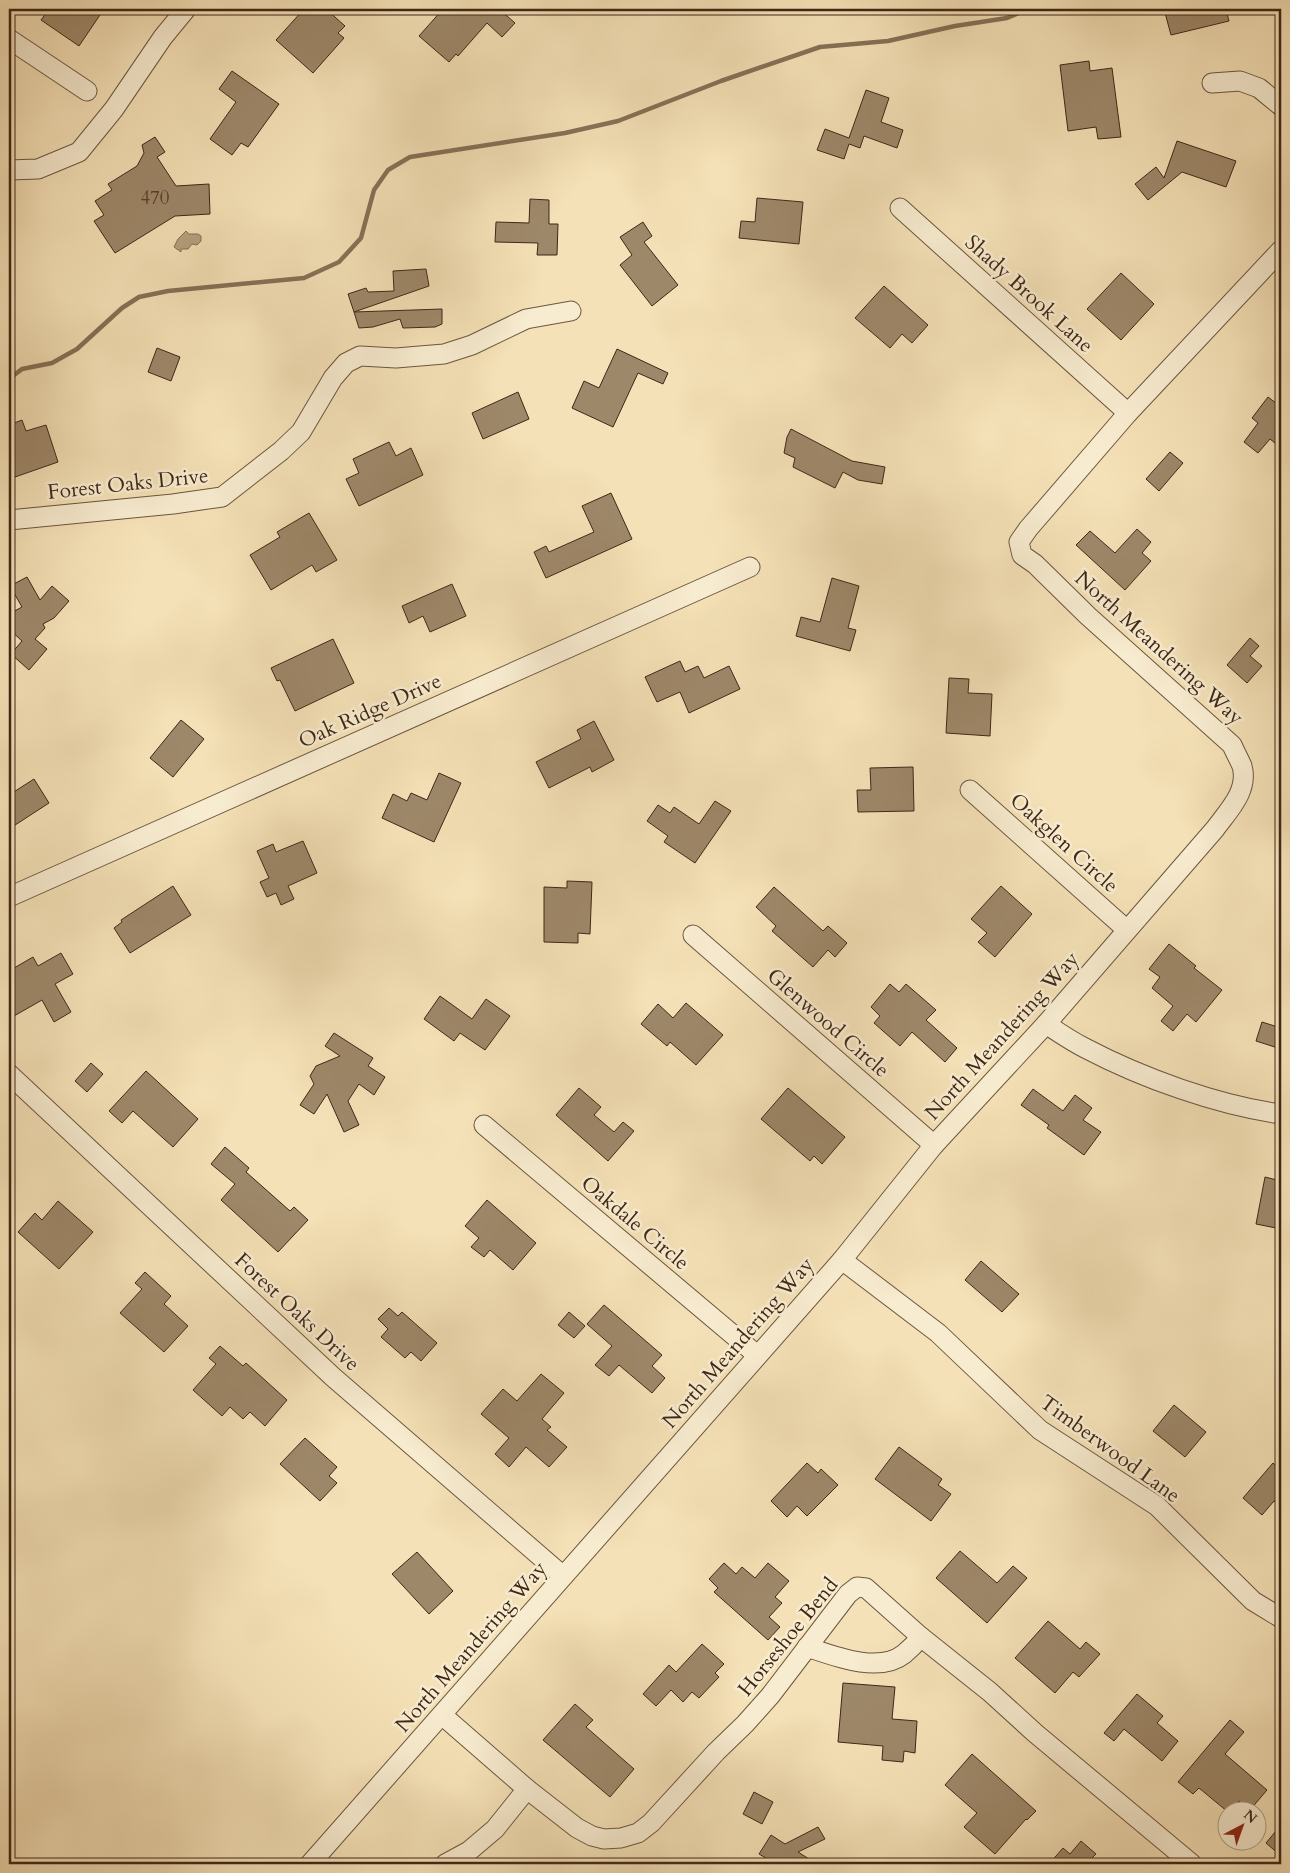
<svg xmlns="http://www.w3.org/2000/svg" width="1290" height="1873" viewBox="0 0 1290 1873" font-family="Cardo,serif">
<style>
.water{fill:#b7a281;stroke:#877157}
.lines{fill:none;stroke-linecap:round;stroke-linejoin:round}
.stream{stroke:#877157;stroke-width:4.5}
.building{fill:#9e886a;stroke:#3f2717}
.minor-casing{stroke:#6c563f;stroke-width:21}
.minor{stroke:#f8ecd0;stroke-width:19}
.labels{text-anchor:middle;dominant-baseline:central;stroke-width:5;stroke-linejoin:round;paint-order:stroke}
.number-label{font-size:19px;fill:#573f2c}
.street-label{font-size:21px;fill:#3f2717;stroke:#f8ecd0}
</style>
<rect width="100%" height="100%" fill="#f5e1b7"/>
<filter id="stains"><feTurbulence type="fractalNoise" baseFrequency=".004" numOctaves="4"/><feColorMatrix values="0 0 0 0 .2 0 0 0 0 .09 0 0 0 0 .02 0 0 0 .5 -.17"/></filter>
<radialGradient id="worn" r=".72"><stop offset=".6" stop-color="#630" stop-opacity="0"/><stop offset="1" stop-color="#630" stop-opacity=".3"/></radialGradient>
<path class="water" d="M186,231l3,3h9l3,2v5l-4,4 -5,-1 -4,5h-7v3l-7,-5 4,-8z"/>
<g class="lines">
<path class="stream" d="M9,379l13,-10 30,-6 25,-14 45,-41 17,-11 29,-6 136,-13 35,-16 22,-24 13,-48 14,-20 22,-13 155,-24 53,-12 103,-40 99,-34 68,-6 67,-15 52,-8 21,-9"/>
</g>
<g class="building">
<path d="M49,9h10l7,5 4,-5h34l-25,37 -38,-26z"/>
<path d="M304,9h22l19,17 -7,7 6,5 -31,35 -37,-33z"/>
<path d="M443,9h56l16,14 -13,14 -15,-14 -29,33 -2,-2 -7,8 -30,-26z"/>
<path d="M1164,9h62l3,12 -58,14z"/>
<path d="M1089,61l1,10 22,-3 9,69 -23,2 -2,-12 -28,4 -8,-66z"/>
<path d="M232,71l47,33 -31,43 -7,-4 -9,12 -22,-16 26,-37 -17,-13z"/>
<path d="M866,90l23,8 -8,24 22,8 -6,18 -33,-12 -4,12 -11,-4 -5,15 -27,-9 8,-21 24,9z"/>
<path d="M155,137l10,15 -8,5 19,29 33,-2 1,30 -35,2 -60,37 -21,-32 10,-6 -9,-14 17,-11 -4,-6 29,-18 7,-13 -2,-8z"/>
<path d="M1177,141l59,20 -10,26 -44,-15 -34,28 -13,-16 21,-17 8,11z"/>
<path d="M757,198l46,4 -4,42 -60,-6 2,-17 14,1z"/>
<path d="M530,199l19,1v24h9l-1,31h-20l1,-12 -43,-1 1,-20 33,1z"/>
<path d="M643,222l9,14 -8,6 34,43 -26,21 -32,-41 12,-10 -12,-18z"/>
<path d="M426,269l3,17 -75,26 -6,-18 18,-6 2,4 26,-1 -1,-20z"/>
<path d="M1121,273l33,31 -33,36 -34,-31z"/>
<path d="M884,286l44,39 -16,18 -10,-9 -12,14 -35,-30z"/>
<path d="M442,309v15l-7,3 -32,1 -3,-9 -27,8 -14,1 -5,-16z"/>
<path d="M157,348l23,9 -9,24 -23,-9z"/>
<path d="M617,349l51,24 -5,11 -25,-11 -25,54 -41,-19 12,-27 15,7z"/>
<path d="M518,392l11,27 -46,20 -11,-26z"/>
<path d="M1268,397l13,10v41l-11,-9 -12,14 -14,-11 14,-19 -6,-5z"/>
<path d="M22,420l4,11 20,-6 12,37 -43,15 -6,-19v-33z"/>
<path d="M791,429l61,32 33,6 -3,17 -24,-4 -15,-8 -8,16 -42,-21 2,-9 -11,-5 3,-16z"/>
<path d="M389,442l7,14 15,-8 12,27 -64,31 -13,-27 13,-6 -6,-14z"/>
<path d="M1170,452l13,11 -24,28 -13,-12z"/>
<path d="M611,493l21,46 -86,39 -12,-26 12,-6 3,6 45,-20 -12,-26z"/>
<path d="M309,513l28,47 -21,12 -4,-7 -41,25 -21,-35 30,-18 -3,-5z"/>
<path d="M1137,529l14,13 -9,11 9,8 -26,29 -49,-45 14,-14 25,22z"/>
<path d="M27,577l13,23 12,-14 17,15 -15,17 -11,6 2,4 -10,11 12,10 -18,21 -18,-16 11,-13 -13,-12v-15l13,-7 -12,-21z"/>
<path d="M832,578l27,8 -11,42 8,2 -6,21 -54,-15 5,-19 19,5z"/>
<path d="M452,584l14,32 -36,16 -7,-16 -14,7 -7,-17z"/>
<path d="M1250,638l9,8 -9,10 12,10 -15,17 -20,-18z"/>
<path d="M333,639l21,44 -59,28 -15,-31 -3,1 -6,-13z"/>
<path d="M680,661l5,11 13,-6 6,12 25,-12 11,23 -51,24 -9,-21 -23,10 -12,-25z"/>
<path d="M949,678l20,1 -1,14 24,1 -2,42 -44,-3z"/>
<path d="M181,720l23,19 -31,38 -23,-19z"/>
<path d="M594,721l20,39 -22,12 -2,-5 -41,21 -13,-26 45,-23 -4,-9z"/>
<path d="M913,767l1,44 -56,1 -1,-22h14l-1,-22z"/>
<path d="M439,773l22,10 -27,59 -52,-24 11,-24 14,7 4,-8 16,7z"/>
<path d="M34,779l15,24 -40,26v-34z"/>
<path d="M715,801l16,10 -36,52 -31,-21 4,-6 -21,-15 11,-16 12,8 4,-6 25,17z"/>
<path d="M303,841l14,32 -29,13 6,13 -13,6 -5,-12 -9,4 -7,-15 9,-4 -12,-27 16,-7 3,8z"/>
<path d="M567,881l25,1 -2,52 -12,-1v10l-34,-1v-55l23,1z"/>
<path d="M173,886l18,29 -61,38 -16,-25 8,-6 -1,-2z"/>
<path d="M1001,886l31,28 -37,43 -17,-15 9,-9 -16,-14z"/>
<path d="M774,887l49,44 5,-5 19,17 -12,14 -7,-7 -15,17 -41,-36 4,-5 -20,-19z"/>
<path d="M1169,944l27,22 -2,2 28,22 -26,32 -9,-8 -14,17 -12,-10 12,-15 -21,-18 8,-11 -11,-8z"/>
<path d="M61,953l12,21 -18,10 16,28 -17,10 -12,-22 -28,16 -5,-10v-35l24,-14 5,9z"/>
<path d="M890,984l9,8 7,-8 30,26 -10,10 31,28 -12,14 -33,-30 -12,14 -26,-23 6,-7 -9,-9z"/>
<path d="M440,996l32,23 14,-20 24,17 -25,34 -25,-17 -6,8 -30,-22z"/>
<path d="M686,1003l37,32 -27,30 -26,-23 -3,4 -26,-22 17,-20 15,14z"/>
<path d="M1262,1022l19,6v21l-25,-8z"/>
<path d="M334,1033l39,25 -5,8 17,11 -11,18 -15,-11 -11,17 11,24 -15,7 -17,-38 -13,20 -14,-9 14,-21 -4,-8 6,-10 24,-10 -15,-10z"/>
<path d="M91,1063l12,11 -16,18 -12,-11z"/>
<path d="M146,1071l52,48 -25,28 -40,-36 -11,12 -13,-12z"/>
<path d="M579,1088l22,19 -7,8 20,17 9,-10 11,9 -26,30 -52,-46z"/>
<path d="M788,1088l57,49 -23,27 -8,-8 -4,5 -49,-42z"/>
<path d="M1033,1089l30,22 12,-16 17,13 -9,12 18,12 -17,23 -37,-27 2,-3 -28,-20z"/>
<path d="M225,1147l24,21 -3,4 44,39 4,-4 14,13 -30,32 -57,-52 14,-16 -24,-20z"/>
<path d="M1265,1177l16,4v48l-25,-5z"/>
<path d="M487,1200l49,43 -23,27 -23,-20 -6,7 -13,-10 8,-9 -14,-12z"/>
<path d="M58,1201l35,31 -34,37 -41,-37 17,-19 7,7z"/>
<path d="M981,1261l38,33 -17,18 -37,-32z"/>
<path d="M145,1272l26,24 -7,8 24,22 -24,26 -44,-39 22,-24 -7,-6z"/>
<path d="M604,1305l58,50 -10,11 13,12 -13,15 -33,-28 -10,11 -14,-11 17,-19 -25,-22z"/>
<path d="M389,1308l9,8 4,-4 35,31 -16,18 -10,-9 -6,6 -24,-21 7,-8 -10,-10z"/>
<path d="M569,1312l16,14 -11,12 -16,-13z"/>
<path d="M220,1346l23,20 3,-3 41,37 -22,26 -15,-14 -7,7 -13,-12 -8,9 -29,-26 23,-26 -7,-6z"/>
<path d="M541,1374l23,19 -22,26 9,8 -4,3 20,17 -18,20 -23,-20 -17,20 -14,-13 14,-16 -28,-24 22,-25 14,12z"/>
<path d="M1174,1405l32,27 -21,25 -32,-26z"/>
<path d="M305,1438l32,29 -8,9 8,7 -17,18 -40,-37z"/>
<path d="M899,1447l43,32 -4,6 13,9 -20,27 -56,-42z"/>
<path d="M807,1463l11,10 3,-4 17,16 -31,31 -10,-10 -10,11 -16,-16z"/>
<path d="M1273,1463l8,8v37l-7,-7 -12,14 -19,-17z"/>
<path d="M960,1551l37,32 16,-17 14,12 -40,45 -51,-45z"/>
<path d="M417,1552l36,39 -24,23 -37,-40z"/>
<path d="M724,1563l12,11 6,-7 13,11 13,-15 21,18 -14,16 7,6 -13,14 11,10 -12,13 -54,-48 4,-4 -9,-9z"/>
<path d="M1048,1621l32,28 6,-7 14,12 -21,23 -6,-5 -18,21 -40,-35z"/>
<path d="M702,1644l22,20 -9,9 4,4 -20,21 -7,-6 -9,10 -12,-12 -15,16 -13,-12 26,-29 7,7z"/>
<path d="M843,1683l52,4 -3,32 25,2 -2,32 -11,-2 -1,11 -21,-2 1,-14 -45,-4z"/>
<path d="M1137,1694l26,22 -6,7 21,18 -16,20 -38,-32 -10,12 -10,-8z"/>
<path d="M575,1704l18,16 -7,7 48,42 -24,28 -67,-57z"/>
<path d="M1230,1720l14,12 -19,22 42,36 -17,20 -11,-9 -8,9 -3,2 -29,-24 -6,6 -15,-12z"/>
<path d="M972,1754l64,57 -9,9 -1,-1 -31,35 -31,-27 13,-14 -32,-28z"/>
<path d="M754,1792l19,10 -11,22 -19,-10z"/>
<path d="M1281,1825v31l-15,-13z"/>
<path d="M818,1827l7,12 -27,13 19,12h-41l-17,-10 12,-19 14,9z"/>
<path d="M1081,1841l15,13 -10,10h-37l14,-16 7,6z"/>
</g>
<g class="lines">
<g class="minor-casing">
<g id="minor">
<path d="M9,39l78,52"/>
<path d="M1212,83l28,-2 19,7 22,18"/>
<path d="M9,170l29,-1 41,-17 35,-43 49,-72 23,-28"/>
<path d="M900,208l228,205"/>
<path d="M9,520l164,-16 49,-7 59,-46 20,-19 32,-54 13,-15 14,-7 36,2 48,-4 28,-9 54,-26 45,-8"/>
<path d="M970,790l157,140"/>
<path d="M9,897l741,-330"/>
<path d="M693,935l241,210"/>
<path d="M1046,1024c12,8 25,17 39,24 57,30 132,57 196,66"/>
<path d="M9,1074l324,303 230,199"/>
<path d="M484,1125l273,230"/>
<path d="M842,1260l96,73 102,97 117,76 96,95 28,17"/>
<path d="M807,1647c27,9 72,27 97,7 6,-5 12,-11 17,-17"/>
<path d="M442,1715l85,74 50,39 15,8 12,3 17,-1 17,-5 13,-10 65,-71 29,-28 25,-28 78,-102 9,-7 9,1 55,49 69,55 45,41 157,131"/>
<path d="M310,1864l532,-604 92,-115 112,-121 169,-195c13,-18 34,-38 27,-63 -3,-7 -7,-14 -10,-21l-144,-129 -53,-52 -13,-9 -3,-13 9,-13 100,-116 153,-163"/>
<path d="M445,1864l24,-13 26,-22 32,-40"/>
</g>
</g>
<use href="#minor" class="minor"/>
</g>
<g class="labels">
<g class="number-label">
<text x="155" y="198">470</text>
</g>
<g class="street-label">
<text transform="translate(1029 294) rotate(42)">Shady Brook Lane</text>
<text transform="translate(128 484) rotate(-6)">Forest Oaks Drive</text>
<text transform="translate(1159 648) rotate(42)">North Meandering Way</text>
<text transform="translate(370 711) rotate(-24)">Oak Ridge Drive</text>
<text transform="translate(1064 843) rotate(42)">Oakglen Circle</text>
<text transform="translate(828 1023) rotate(41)">Glenwood Circle</text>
<text transform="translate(1002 1036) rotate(-48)">North Meandering Way</text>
<text transform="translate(635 1223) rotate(40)">Oakdale Circle</text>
<text transform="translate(297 1312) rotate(43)">Forest Oaks Drive</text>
<text transform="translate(738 1343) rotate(-49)">North Meandering Way</text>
<text transform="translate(1110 1449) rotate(36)">Timberwood Lane</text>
<text transform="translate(788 1637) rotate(-51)">Horseshoe Bend</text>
<text transform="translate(471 1647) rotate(-49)">North Meandering Way</text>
</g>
</g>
<rect width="1290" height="1873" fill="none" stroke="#f5e1b7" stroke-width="30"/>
<rect x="10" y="10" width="1270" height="1853" fill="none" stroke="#3f2717" stroke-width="2.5"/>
<rect x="15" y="15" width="1260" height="1843" fill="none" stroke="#3f2717"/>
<g transform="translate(1242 1826) rotate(41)"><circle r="24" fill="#f8ecd0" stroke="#ae9d86"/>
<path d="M0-4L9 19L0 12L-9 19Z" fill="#8f2418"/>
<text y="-8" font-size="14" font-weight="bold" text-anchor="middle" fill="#3f2717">N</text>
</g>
<rect width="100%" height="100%" filter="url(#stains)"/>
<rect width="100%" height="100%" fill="url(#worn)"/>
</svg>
